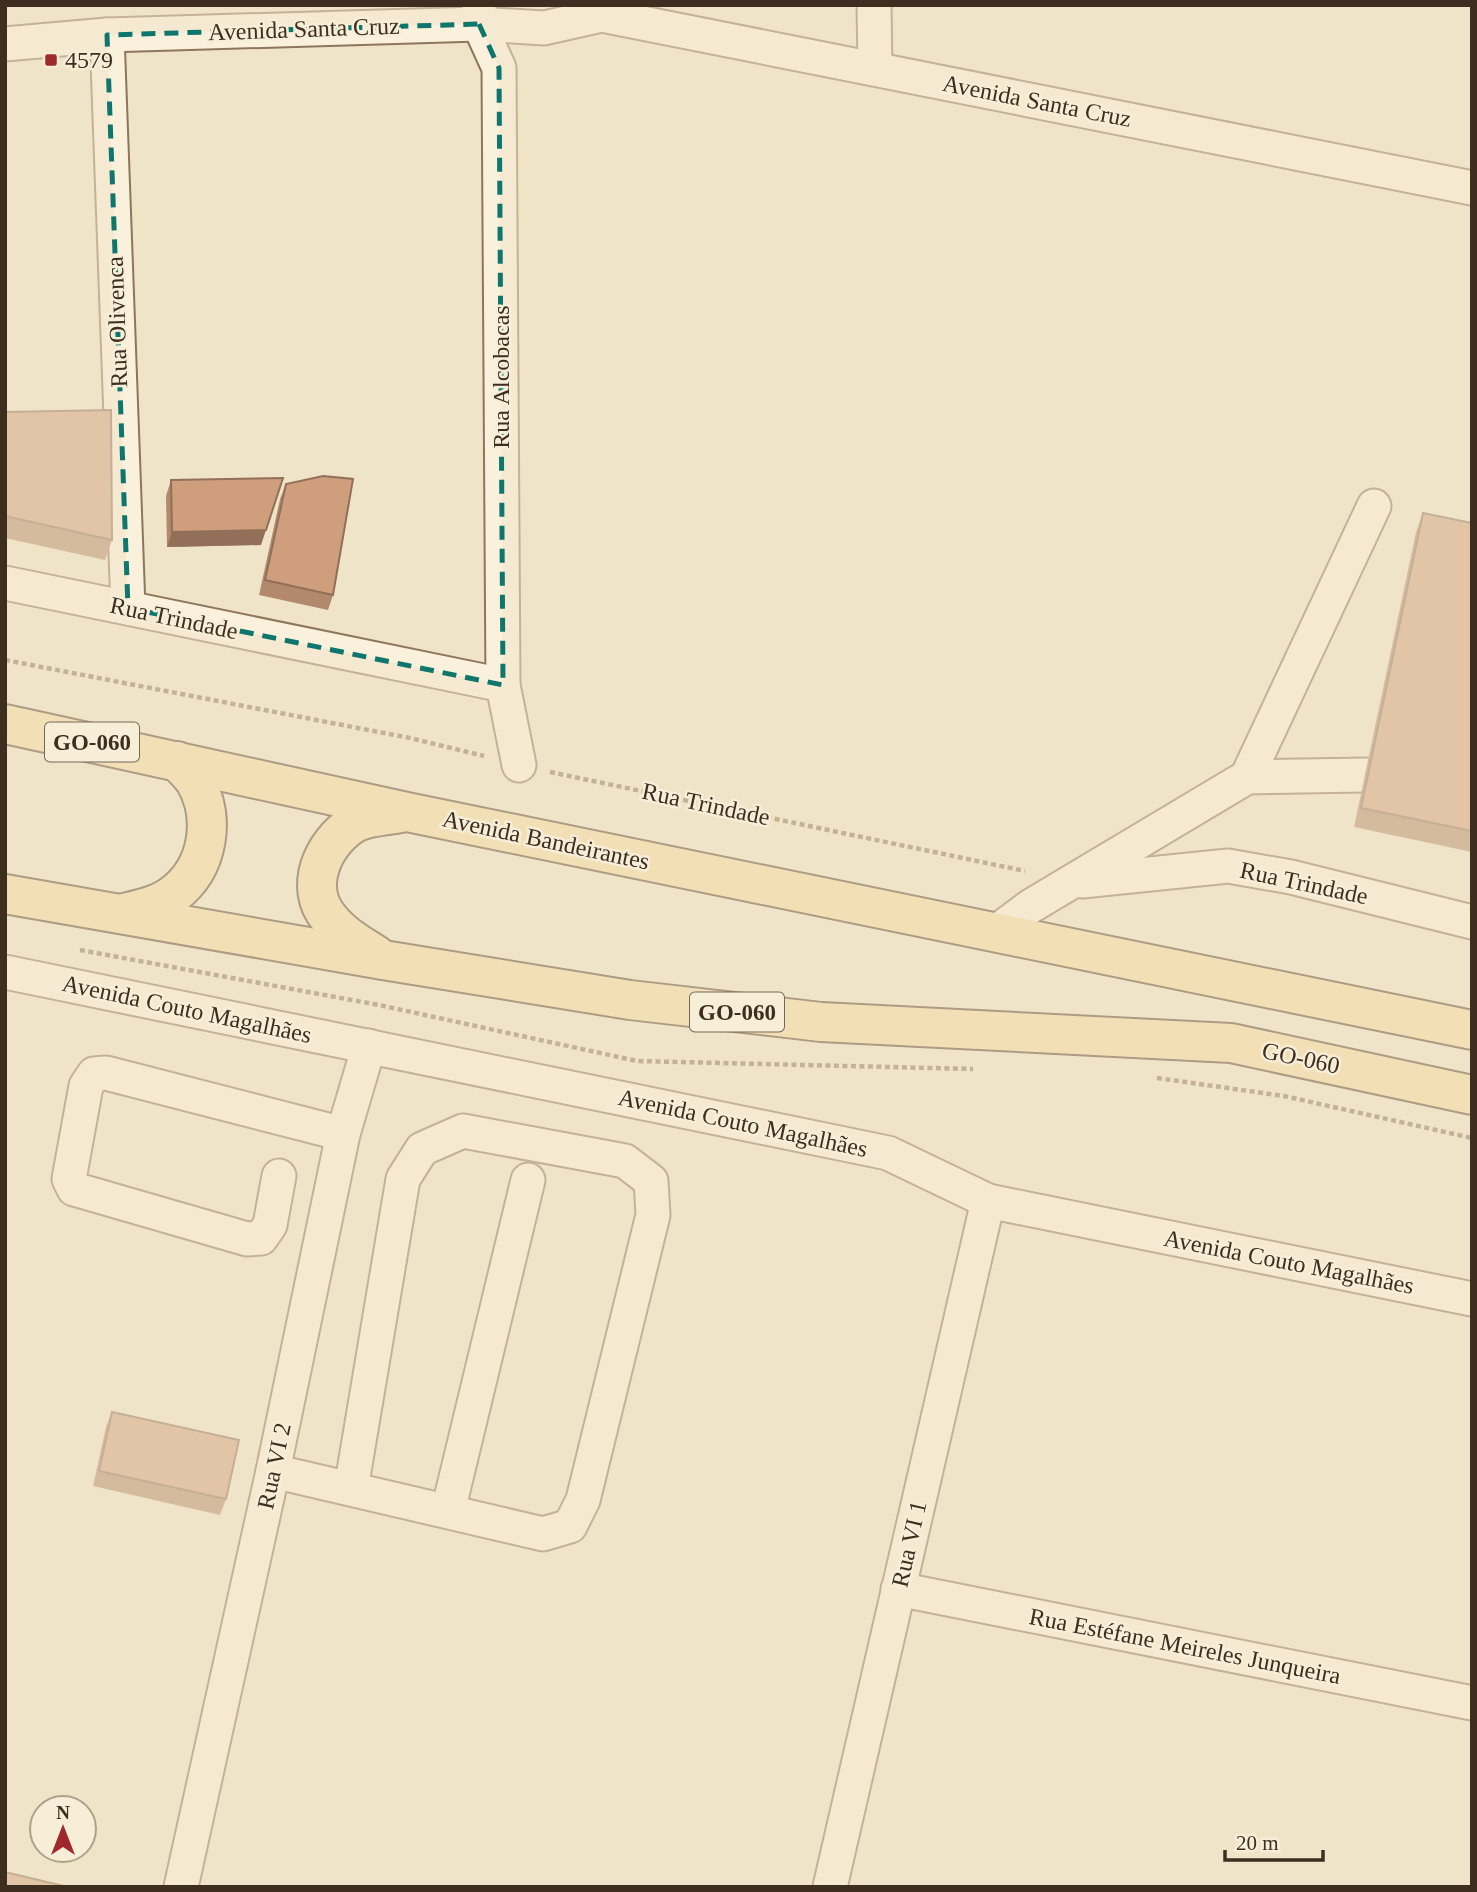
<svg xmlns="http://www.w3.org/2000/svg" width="1477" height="1892" viewBox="0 0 1477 1892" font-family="'Times New Roman',serif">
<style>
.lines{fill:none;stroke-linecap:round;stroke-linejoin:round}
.minor-casing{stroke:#8d765c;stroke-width:37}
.major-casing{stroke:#5b4430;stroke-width:42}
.path{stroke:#8d765c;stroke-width:4.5;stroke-dasharray:5 3.5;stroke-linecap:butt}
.minor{stroke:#faf1dc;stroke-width:33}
.major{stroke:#f3d9a0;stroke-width:38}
.wall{fill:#b2896c}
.shaded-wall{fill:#916f58}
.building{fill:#cf9f7d;stroke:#916f58;stroke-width:2}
.marked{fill:none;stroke:#0f766e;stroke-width:5;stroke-dasharray:14 9;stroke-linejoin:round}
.poi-dot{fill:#9e2a2b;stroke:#f7eed8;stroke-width:2.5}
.labels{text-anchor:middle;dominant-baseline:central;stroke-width:5;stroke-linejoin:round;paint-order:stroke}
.shield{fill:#f7eed8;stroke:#756857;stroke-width:2}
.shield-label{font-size:23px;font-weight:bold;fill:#3d2e20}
.street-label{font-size:24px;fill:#3d2e20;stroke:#f7eed8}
.poi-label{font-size:24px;fill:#3d2e20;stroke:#f7eed8;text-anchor:start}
</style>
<rect width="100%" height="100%" fill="#f0e4c8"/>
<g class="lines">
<g class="minor-casing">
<g id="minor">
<path d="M479,5v19l20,44 4,617 16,80"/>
<path d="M874,5l1,63"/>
<path d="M107,35l21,573"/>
<path d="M5,44l102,-9 372,-11 65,4 58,-13 870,173"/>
<path d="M5,583l498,102"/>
<path d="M1247,777l127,-271"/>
<path d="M1082,881l146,-15 63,11 181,45"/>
<path d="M996,932l35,-26 216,-129 118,-2"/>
<path d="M5,972l883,181 100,48 484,98"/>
<path d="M279,1176l-9,49 -9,13 -14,1 -173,-50 -5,-10 17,-93 8,-12 12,-1 237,61"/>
<path d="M273,1471l270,63 27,-8 13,-26 70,-285 -2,-34 -26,-20 -162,-30 -41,18 -19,30 -52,310"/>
<path d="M448,1511l80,-331"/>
<path d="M898,1589l574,114"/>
<path d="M181,1887l92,-416 70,-337 26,-88"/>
<path d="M830,1887l158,-686"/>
</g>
</g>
<g class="major-casing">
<g id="major">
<path d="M5,724l402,88 1065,218"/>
<path d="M5,894l378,66 247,40 191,22 410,21 241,52"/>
<path d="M124,913c17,-4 36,-8 50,-19 35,-27 42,-76 21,-113 -5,-7 -12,-14 -18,-20"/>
<path d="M376,955c-17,-11 -35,-21 -47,-37 -26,-31 -6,-75 24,-94 13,-8 34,-8 48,-11"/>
</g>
</g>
<g class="path">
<path d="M5,660l405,78 74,18"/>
<path d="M550,772l475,99"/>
<path d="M80,950l299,55 258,56 336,8"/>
<path d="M1157,1078l127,18 188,42"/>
</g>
<use href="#minor" class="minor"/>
<use href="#major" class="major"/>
</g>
<g class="wall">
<path d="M5,412l107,128 -7,20 -100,-22z"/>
<path d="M171,480l90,65 -94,2 -1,-51z"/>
<path d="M286,484l47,111 -5,15 -69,-15 21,-96z"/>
<path d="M1423,513l49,10v329l-118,-25 62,-295z"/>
<path d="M112,1412l114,87 -6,16 -127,-29 13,-59z"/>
</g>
<path class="shaded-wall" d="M266,530l-5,15 -94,2 5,-15z"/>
<g class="building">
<path d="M111,410l1,130 -107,-24v-104z"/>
<path d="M323,476l30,3 -20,116 -68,-15 21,-96z"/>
<path d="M283,478l-17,52 -94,2 -1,-52z"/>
<path d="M1423,513l49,10v308l-111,-23z"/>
<path d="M112,1412l127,28 -13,59 -127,-28z"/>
<path d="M5,1872l63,15h-63z"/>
</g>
<path d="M0 0H1477V1892H0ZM479,24l20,44 4,617 -375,-77 -21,-573z" fill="#f0e4c8" fill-opacity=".55" fill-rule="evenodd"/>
<path class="marked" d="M479,24l20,44 4,617 -375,-77 -21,-573z"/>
<rect class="poi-dot" x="44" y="53" width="14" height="14" rx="3.5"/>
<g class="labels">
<g class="shield">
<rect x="45" y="722.5" width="94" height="39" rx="5"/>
<rect x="690" y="992.5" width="94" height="39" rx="5"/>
</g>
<g class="shield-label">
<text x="92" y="742">GO-060</text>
<text x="737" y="1012">GO-060</text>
</g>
<g class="street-label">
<text transform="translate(304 29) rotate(-2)">Avenida Santa Cruz</text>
<text transform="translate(1037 101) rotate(11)">Avenida Santa Cruz</text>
<text transform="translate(117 322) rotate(-92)">Rua Olivenca</text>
<text transform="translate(501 377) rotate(-90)">Rua Alcobacas</text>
<text transform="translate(174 618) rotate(12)">Rua Trindade</text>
<text transform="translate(706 804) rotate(12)">Rua Trindade</text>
<text transform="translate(546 840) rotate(12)">Avenida Bandeirantes</text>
<text transform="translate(1304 883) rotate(12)">Rua Trindade</text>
<text transform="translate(187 1009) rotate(12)">Avenida Couto Magalhães</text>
<text transform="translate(1301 1058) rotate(12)">GO-060</text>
<text transform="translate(743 1123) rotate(12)">Avenida Couto Magalhães</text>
<text transform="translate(1289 1262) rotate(11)">Avenida Couto Magalhães</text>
<text transform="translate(274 1466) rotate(-78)">Rua VI 2</text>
<text transform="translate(909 1544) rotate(-77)">Rua VI 1</text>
<text transform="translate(1185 1646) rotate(11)">Rua Estéfane Meireles Junqueira</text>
</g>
<g class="poi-label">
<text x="65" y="60">4579</text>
</g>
</g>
<rect width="1477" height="1892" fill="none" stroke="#3d2e20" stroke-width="14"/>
<g transform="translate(63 1829)"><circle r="33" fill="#f7eed8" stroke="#ada18e" stroke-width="2"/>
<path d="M0-5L12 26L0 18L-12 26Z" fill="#9e2a2b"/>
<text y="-10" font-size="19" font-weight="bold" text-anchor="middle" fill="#3d2e20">N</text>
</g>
<path d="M1225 1850v10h98v-10" fill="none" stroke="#3d2e20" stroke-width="3.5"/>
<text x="1236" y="1850" font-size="21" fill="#3d2e20" stroke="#f7eed8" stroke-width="5" paint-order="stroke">20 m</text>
</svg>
